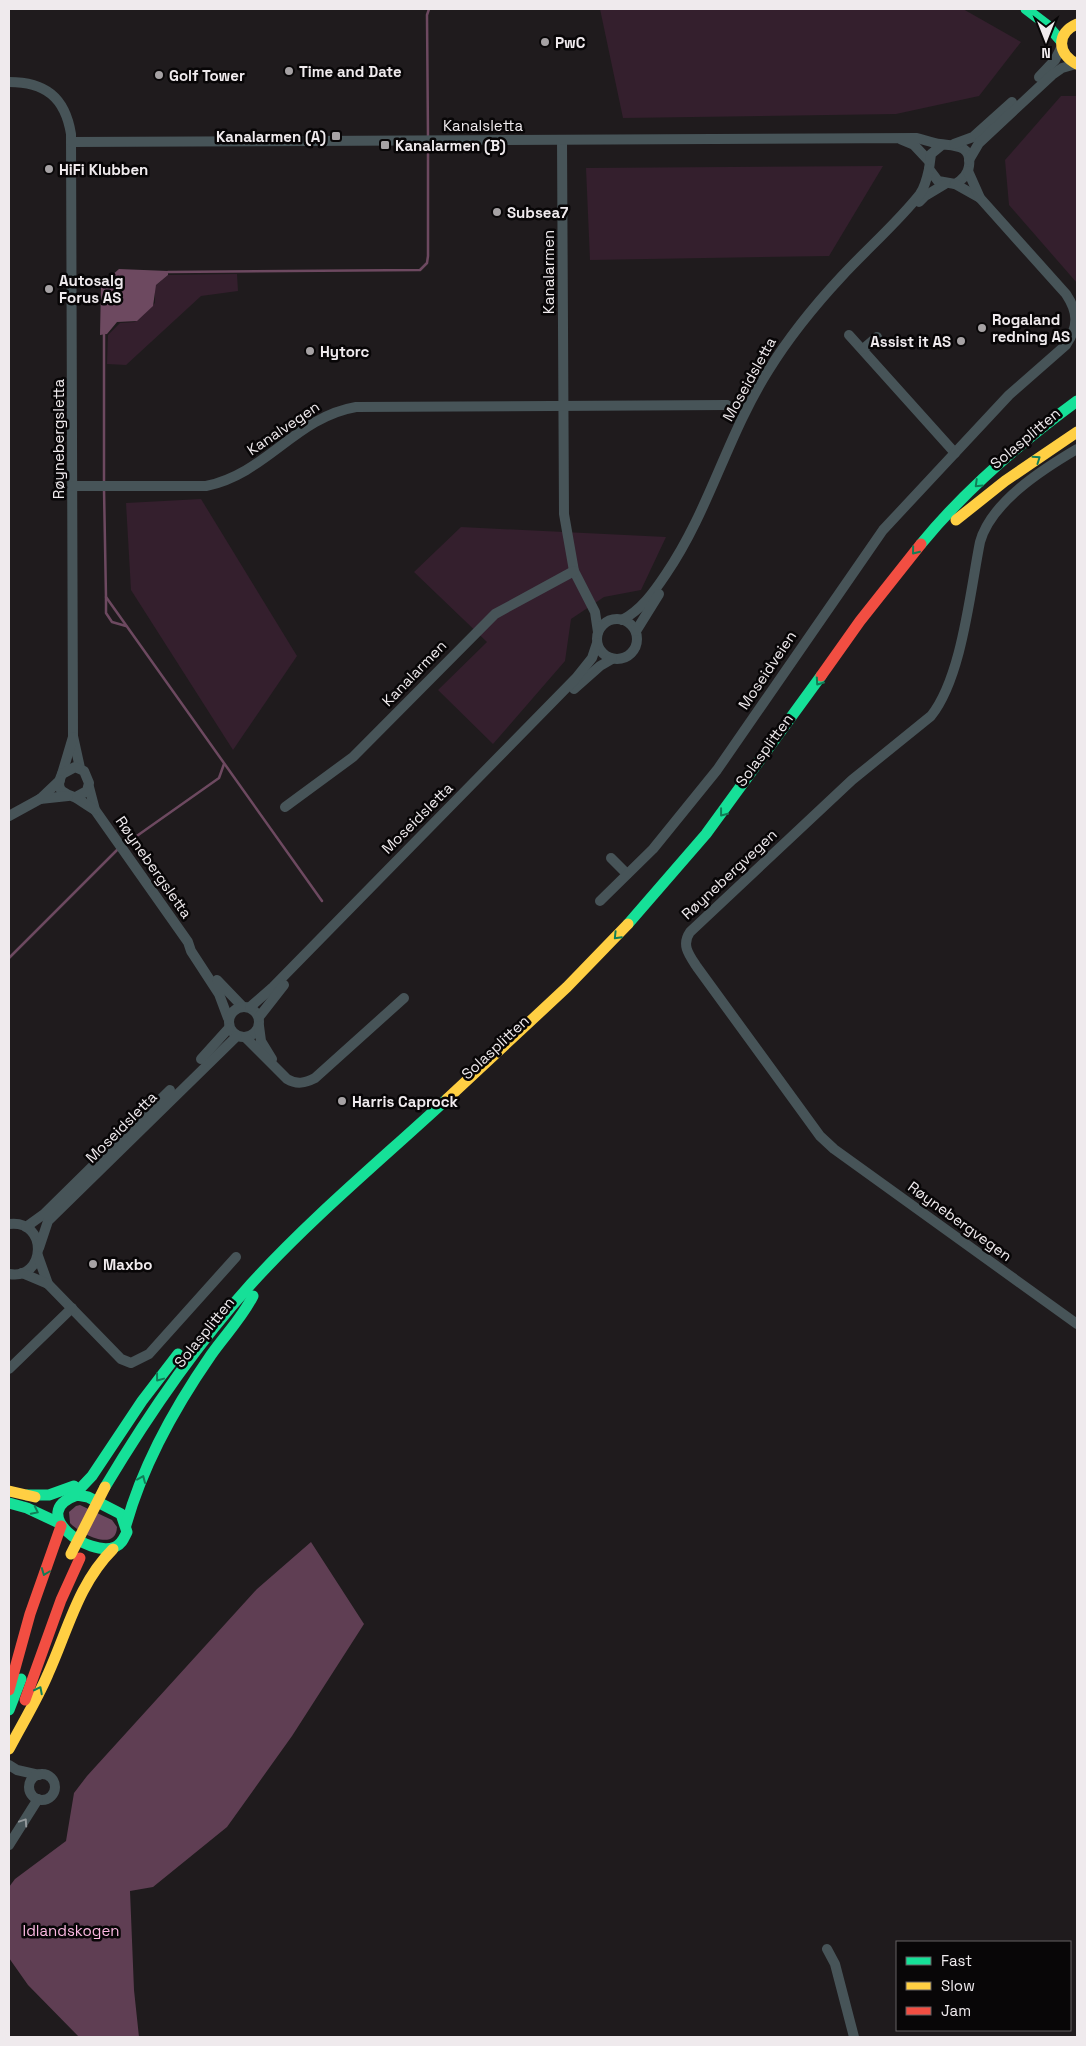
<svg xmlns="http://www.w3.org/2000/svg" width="1086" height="2046" viewBox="0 0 1086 2046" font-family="'Space Grotesk',sans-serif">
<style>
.green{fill:#341f2d}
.forest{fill:#5f3e53}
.water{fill:#6d4960}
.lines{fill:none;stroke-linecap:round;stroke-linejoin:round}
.stream{stroke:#6d4960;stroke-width:2.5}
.street{stroke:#475458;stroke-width:10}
.fast{stroke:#16e098;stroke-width:11}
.slow{stroke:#ffcf43;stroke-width:11}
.jam{stroke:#f24e42;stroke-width:11}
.slow-bridge{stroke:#ffcf43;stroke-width:11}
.oneway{stroke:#107e57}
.oneway2{stroke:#93989b}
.poi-dot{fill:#a6a2a4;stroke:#080607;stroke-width:2}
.labels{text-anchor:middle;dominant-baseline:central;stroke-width:5;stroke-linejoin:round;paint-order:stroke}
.poi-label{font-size:15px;font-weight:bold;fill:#efeaed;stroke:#080607;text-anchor:start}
.street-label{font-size:15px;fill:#efeaed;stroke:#080607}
.park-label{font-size:15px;fill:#fcb9e2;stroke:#080607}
</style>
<rect width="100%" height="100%" fill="#1f1b1d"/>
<g class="green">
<path d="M600,9h363l58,33 -42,54 -83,18 -273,4z"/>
<path d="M1061,96h16v187l-68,-78 -4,-45z"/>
<path d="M883,166l-54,90 -239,4 -4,-92z"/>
<path d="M237,274l1,17 -37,5 -75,69 -19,-1 1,-29 12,-12 15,-1 20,-19v-17l13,-11z"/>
<path d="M201,499l96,157 -64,94 -102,-160 -5,-87z"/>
<path d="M461,527l205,10 -25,53 -37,7 -33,22 -6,42 -72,83 -55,-54 49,-48 -73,-70z"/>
</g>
<path class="forest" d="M311,1542l53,82 -72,112 -65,91 -74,60 -23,4 4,99 5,47h-60l-51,-52 -19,-27v-71l6,-8 51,-38 8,-48 13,-17 170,-187z"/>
<g class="water">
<path d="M119,269l49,2v4l-12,10 -3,21 -16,15 -20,1 -10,12 -7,1 1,-50z"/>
<path d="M80,1505l32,15 5,7c-1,26 -38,6 -47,-4l-1,-11 7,-6z"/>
</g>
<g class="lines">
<g class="stream">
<path d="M428,138l-1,-123 2,-6"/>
<path d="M168,272l252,-2 7,-7 1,-7v-112"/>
<path d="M104,484v-149"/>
<path d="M104,489l2,108 216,304"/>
<path d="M106,597v16l6,9 14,4"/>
<path d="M124,845l95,-67 5,-14"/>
<path d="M9,958l110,-110"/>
</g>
<g class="street">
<path d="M1039,77l16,-17 6,-12"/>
<path d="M9,82c36,0 56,15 62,52l2,602 7,32"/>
<path d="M562,140l2,374 10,57 21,41 3,20"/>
<path d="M902,140l12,5 15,16"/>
<path d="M71,142l846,-4c8,2 16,5 23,6 14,2 32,0 29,22 -1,9 -7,14 -14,18l-17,-3 -9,-12 2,-15 11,-9"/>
<path d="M954,144l19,-7 39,-35"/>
<path d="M969,160l10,-17 73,-68 10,-7 14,-4"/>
<path d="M955,184l25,14"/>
<path d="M919,202l6,-6 20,-12"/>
<path d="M849,335l106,118"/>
<path d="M863,349l14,-12"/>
<path d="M1077,449c-34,20 -86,53 -97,93 -10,50 -18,135 -49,174l-79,64 -162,152c-9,13 -1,23 7,35l123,169 14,13 243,175"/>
<path d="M73,486h133c60,-12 90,-69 150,-79l371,-2"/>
<circle cx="617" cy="639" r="20"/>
<path d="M622,620c19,-10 32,-28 44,-46 43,-63 61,-138 102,-203 21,-34 46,-65 74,-95 24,-26 57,-55 78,-82 5,-7 7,-16 9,-25"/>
<path d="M636,631l23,-37"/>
<path d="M574,689l26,-23 12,-7"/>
<path d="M62,774l11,-37"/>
<path d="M89,787l6,23 93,132 3,9 28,43 9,24"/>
<path d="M76,797l11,-6 2,-8 -5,-12 -9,-4 -13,7c-9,19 5,19 16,25 6,4 12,8 17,11"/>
<path d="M40,799l28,-3"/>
<path d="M285,807l68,-50 142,-143 79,-43"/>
<path d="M9,816l31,-17 20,-19"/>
<path d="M611,858l16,16"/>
<path d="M600,901l53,-52 64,-79 166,-240 126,-135 57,-50c13,-19 12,-33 0,-51l-86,-96 -12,-27"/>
<path d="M217,980l25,26"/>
<circle cx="244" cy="1022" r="15"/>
<path d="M250,1007l23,-20 303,-309 16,-20 5,-15"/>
<path d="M259,1017l25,-32"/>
<path d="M259,1026l2,15 11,18"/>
<path d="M245,1037l42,42c10,6 18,4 28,-1l89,-80"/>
<path d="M201,1059l28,-31"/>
<path d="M9,1224c40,-5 37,57 0,50"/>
<path d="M26,1227l18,-13 126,-124"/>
<path d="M39,1248l9,-27 189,-185"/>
<path d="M38,1256l10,28 73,75 10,4 18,-9 87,-97"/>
<path d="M22,1273l26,11"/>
<path d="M9,1369l63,-61"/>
<path d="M9,1765l8,5 22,5"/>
<circle cx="42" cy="1787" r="13"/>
<path d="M9,1845l29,-46"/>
<path d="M827,1949l8,15 19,73"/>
</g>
<g class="fast">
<path d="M1026,9l21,16 14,16"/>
<path d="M921,544c45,-55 99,-101 156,-143"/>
<path d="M628,924l78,-90 115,-158"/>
<path d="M105,1487c43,-72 90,-141 146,-203 60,-66 130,-124 196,-185"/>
<path d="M27,1495h22l25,-9"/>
<path d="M77,1495l11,2 33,17 6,18c-3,6 -5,12 -12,15 -25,11 -89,-34 -38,-52z"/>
<path d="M73,1496l19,-20 50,-75 36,-47"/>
<path d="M9,1503l18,5 32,15"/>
<path d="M126,1525c17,-61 49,-118 85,-170 14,-20 31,-37 42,-59"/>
<path d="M9,1710l12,-31"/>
</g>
<g class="slow">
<path d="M1077,24c-21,9 -20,30 0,40"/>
<path d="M956,520l49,-39 72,-49"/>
<path d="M447,1099l120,-112 61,-63"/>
<path d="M9,1491l26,6"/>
<path d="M9,1749c13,-25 28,-49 39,-75 20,-44 30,-90 65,-125"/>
</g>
<g class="jam">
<path d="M821,676l39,-55 61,-77"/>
<path d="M9,1690l21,-76 31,-88"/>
<path d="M25,1700l36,-100 19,-42"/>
</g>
<path class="slow-bridge" d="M71,1554l34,-67"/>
</g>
<defs><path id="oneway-chevron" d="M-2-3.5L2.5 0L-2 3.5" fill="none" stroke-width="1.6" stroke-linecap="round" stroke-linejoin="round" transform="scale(1.25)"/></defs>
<g class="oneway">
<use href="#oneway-chevron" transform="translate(1037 459) rotate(-35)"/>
<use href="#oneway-chevron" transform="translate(978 484) rotate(136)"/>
<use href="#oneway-chevron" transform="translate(915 551) rotate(129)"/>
<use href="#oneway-chevron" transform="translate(819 682) rotate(125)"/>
<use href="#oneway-chevron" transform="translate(723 813) rotate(128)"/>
<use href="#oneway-chevron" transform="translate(617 936) rotate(134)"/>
<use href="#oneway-chevron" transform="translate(159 1378) rotate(127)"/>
<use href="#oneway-chevron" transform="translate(142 1479) rotate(-67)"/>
<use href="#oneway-chevron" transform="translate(35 1511) rotate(26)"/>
<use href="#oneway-chevron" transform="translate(45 1572) rotate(111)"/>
<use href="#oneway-chevron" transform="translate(39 1690) rotate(-63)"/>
</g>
<use class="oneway2" href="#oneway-chevron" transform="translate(24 1822) rotate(-56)"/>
<g class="poi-dot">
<circle cx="545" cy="42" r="5"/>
<circle cx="289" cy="71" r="5"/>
<circle cx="159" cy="75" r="5"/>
<rect x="331" y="131" width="10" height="10" rx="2.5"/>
<rect x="380" y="140" width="10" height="10" rx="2.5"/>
<circle cx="49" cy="169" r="5"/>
<circle cx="497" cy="212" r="5"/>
<circle cx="49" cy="289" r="5"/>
<circle cx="982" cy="328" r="5"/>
<circle cx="961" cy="341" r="5"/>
<circle cx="310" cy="351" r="5"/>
<circle cx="342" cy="1101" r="5"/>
<circle cx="93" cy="1264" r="5"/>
</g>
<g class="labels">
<g class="poi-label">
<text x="555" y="42">PwC</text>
<text x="299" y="71">Time and Date</text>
<text x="169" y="75">Golf Tower</text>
<text x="326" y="136" text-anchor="end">Kanalarmen (A)</text>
<text x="395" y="145">Kanalarmen (B)</text>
<text x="59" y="169">HiFi Klubben</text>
<text x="507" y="212">Subsea7</text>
<text x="59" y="280">Autosalg<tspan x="59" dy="17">Forus AS</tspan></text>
<text x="992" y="319">Rogaland<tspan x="992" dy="17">redning AS</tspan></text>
<text x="951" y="341" text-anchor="end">Assist it AS</text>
<text x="320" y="351">Hytorc</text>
<text x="352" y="1101">Harris Caprock</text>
<text x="103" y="1264">Maxbo</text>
</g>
<g class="street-label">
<text x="483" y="125">Kanalsletta</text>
<text transform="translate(548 272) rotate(-90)">Kanalarmen</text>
<text transform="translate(749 379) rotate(-61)">Moseidsletta</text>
<text transform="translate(283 428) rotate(-34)">Kanalvegen</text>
<text transform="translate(1025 438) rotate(-40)">Solasplitten</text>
<text transform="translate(58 439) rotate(-90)">Røynebergsletta</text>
<text transform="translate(767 670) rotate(-56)">Moseidveien</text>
<text transform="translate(414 673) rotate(-46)">Kanalarmen</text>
<text transform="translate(764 750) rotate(-54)">Solasplitten</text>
<text transform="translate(417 818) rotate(-45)">Moseidsletta</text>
<text transform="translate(154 867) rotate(55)">Røynebergsletta</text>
<text transform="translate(729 874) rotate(-43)">Røynebergvegen</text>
<text transform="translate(495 1047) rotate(-43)">Solasplitten</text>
<text transform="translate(121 1127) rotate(-45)">Moseidsletta</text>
<text transform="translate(960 1221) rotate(36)">Røynebergvegen</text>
<text transform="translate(204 1332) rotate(-51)">Solasplitten</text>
</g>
<g class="park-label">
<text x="71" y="1930">Idlandskogen</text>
</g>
</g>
<rect width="1086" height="2046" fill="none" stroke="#efeaed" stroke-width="20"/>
<rect x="896" y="1941" width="175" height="90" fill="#080607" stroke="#646163"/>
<rect x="906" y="1957" width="25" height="8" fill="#16e098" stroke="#646163"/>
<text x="941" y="1966" font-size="15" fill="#efeaed">Fast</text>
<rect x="906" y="1982" width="25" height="8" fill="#ffcf43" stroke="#646163"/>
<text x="941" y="1991" font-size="15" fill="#efeaed">Slow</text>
<rect x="906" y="2007" width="25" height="8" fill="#f24e42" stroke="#646163"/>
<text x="941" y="2016" font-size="15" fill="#efeaed">Jam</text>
<g transform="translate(1046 40) rotate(180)" stroke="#080607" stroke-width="4" paint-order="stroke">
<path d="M0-4L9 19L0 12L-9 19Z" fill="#efeaed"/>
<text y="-8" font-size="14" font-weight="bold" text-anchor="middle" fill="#efeaed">N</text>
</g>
</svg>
